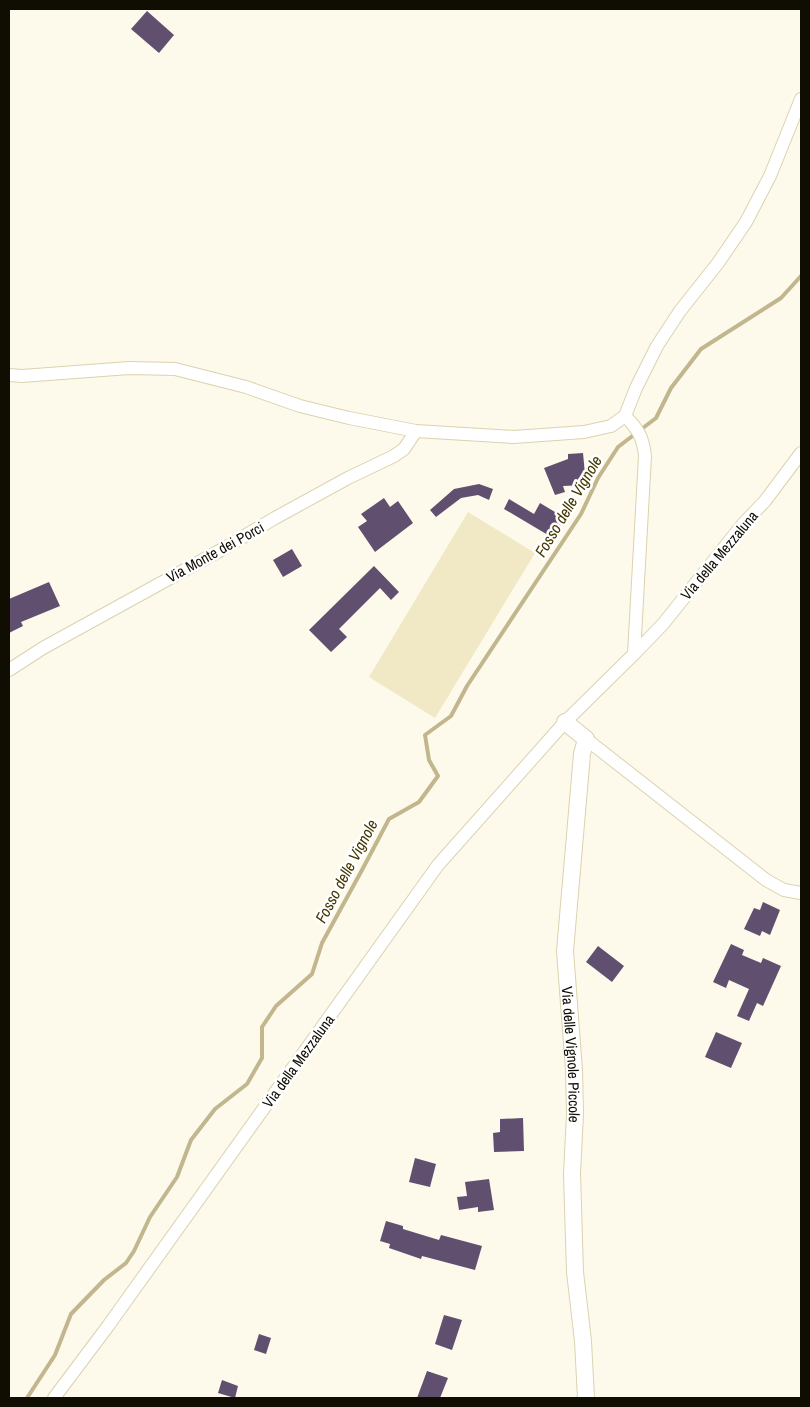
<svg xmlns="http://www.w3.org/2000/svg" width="810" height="1407" viewBox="0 0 810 1407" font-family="'Archivo Narrow',sans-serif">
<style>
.green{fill:#f1e8c5}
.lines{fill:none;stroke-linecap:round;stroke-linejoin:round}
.stream{stroke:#c1b68d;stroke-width:4}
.building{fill:#614f70}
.minor-casing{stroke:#dbd2af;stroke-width:14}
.tertiary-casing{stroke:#dbd2af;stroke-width:18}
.minor{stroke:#fff;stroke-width:12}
.tertiary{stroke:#fff;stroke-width:16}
.labels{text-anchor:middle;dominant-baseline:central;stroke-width:5;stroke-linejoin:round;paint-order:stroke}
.street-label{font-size:15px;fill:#100d03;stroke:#fff}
.water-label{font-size:16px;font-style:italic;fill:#433700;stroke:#fff}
</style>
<rect width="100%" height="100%" fill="#fdfaec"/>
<path class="green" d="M468,512l67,41 -100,165 -66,-41z"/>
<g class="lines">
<path class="stream" d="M27,1398l28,-43 16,-41 33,-34 22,-17 8,-12 16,-34 27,-40 14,-37 24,-31 32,-25 15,-26v-31l14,-21 36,-32 10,-31 40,-73 27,-51 30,-17 19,-26 -9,-16 -4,-25 26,-19 16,-30 114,-172 17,-36 20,-31 38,-29 15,-30 30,-39 80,-51 20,-22"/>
</g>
<g class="building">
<path d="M147,11l27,24 -15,18 -28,-24z"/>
<path d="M583,453l3,32 -23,1 2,6 -10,3 -11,-27 24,-9v-5z"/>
<path d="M479,484l14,5 -4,11 -11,-5 -17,3 -25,19 -6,-7 24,-21z"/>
<path d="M384,498l6,9 8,-6 15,22 -38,29 -17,-25 9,-6 -6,-7z"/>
<path d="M509,499l25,15 6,-11 25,15 -12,20 -49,-29z"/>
<path d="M292,549l10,17 -19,11 -10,-17z"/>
<path d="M374,566l25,26 -8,8 -11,-12 -41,41 8,8 -16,15 -22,-22z"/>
<path d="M49,582l11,24 -39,16 2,4 -14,7v-34z"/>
<path d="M763,902l17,8 -10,25 -8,-4 -2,5 -16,-7 10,-21 6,2z"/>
<path d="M731,944l13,6 -2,5 19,8 2,-5 18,8 -18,40 -6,-3 -8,18 -12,-5 12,-27 -20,-9 -3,8 -13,-6z"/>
<path d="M598,946l26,20 -12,16 -26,-20z"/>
<path d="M716,1032l26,11 -11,25 -26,-11z"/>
<path d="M523,1118l1,33 -30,1 -1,-19 7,-1v-13z"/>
<path d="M415,1158l21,6 -6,23 -21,-5z"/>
<path d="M489,1179l5,31 -16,2v-5l-19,3 -2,-13 10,-1 -2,-14z"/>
<path d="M386,1221l17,5v3l36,11 2,-5 41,11 -7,24 -53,-14 -1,3 -32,-11 1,-4 -10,-3z"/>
<path d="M444,1315l18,5 -10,30 -17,-6z"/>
<path d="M259,1334l12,4 -5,16 -12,-4z"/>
<path d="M427,1371l21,7 -8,20h-23z"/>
<path d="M222,1380l16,6 -3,12 -17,-5z"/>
</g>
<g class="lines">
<g class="minor-casing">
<g id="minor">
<path d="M9,375l13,1 107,-8 46,1 71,18 54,19 49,12 67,13 98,6 70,-5 27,-6 14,-10 11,-28 21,-42 23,-35 38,-48 28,-41 24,-46 31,-77"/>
<path d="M625,416c13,13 18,21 20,40l-11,198 29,-30 80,-100 22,-23 36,-48"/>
<path d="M9,670l34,-22 178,-98 54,-32 73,-40 46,-22 10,-7 12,-18"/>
<path d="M586,739l180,141 18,10 17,3"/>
<path d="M54,1398l54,-72 330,-461 127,-143 69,-68"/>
</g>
</g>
<g class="tertiary-casing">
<g id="tertiary">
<path id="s1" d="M565,722l21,17 -4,15 -17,197 9,119 1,44 -3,60 3,98 8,69 3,57"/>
</g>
</g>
<use href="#minor" class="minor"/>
<use href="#tertiary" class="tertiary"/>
</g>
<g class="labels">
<g class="street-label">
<text transform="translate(215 552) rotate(-29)">Via Monte dei Porci</text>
<text transform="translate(719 555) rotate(-50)">Via della Mezzaluna</text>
<text stroke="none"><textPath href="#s1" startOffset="344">Via delle Vignole Piccole</textPath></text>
<text transform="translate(298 1061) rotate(-54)">Via della Mezzaluna</text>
</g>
<g class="water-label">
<text transform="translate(568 506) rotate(-59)">Fosso delle Vignole</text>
<text transform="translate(346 871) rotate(-62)">Fosso delle Vignole</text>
</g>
</g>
<rect width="810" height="1407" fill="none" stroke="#100d03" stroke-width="20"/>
</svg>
